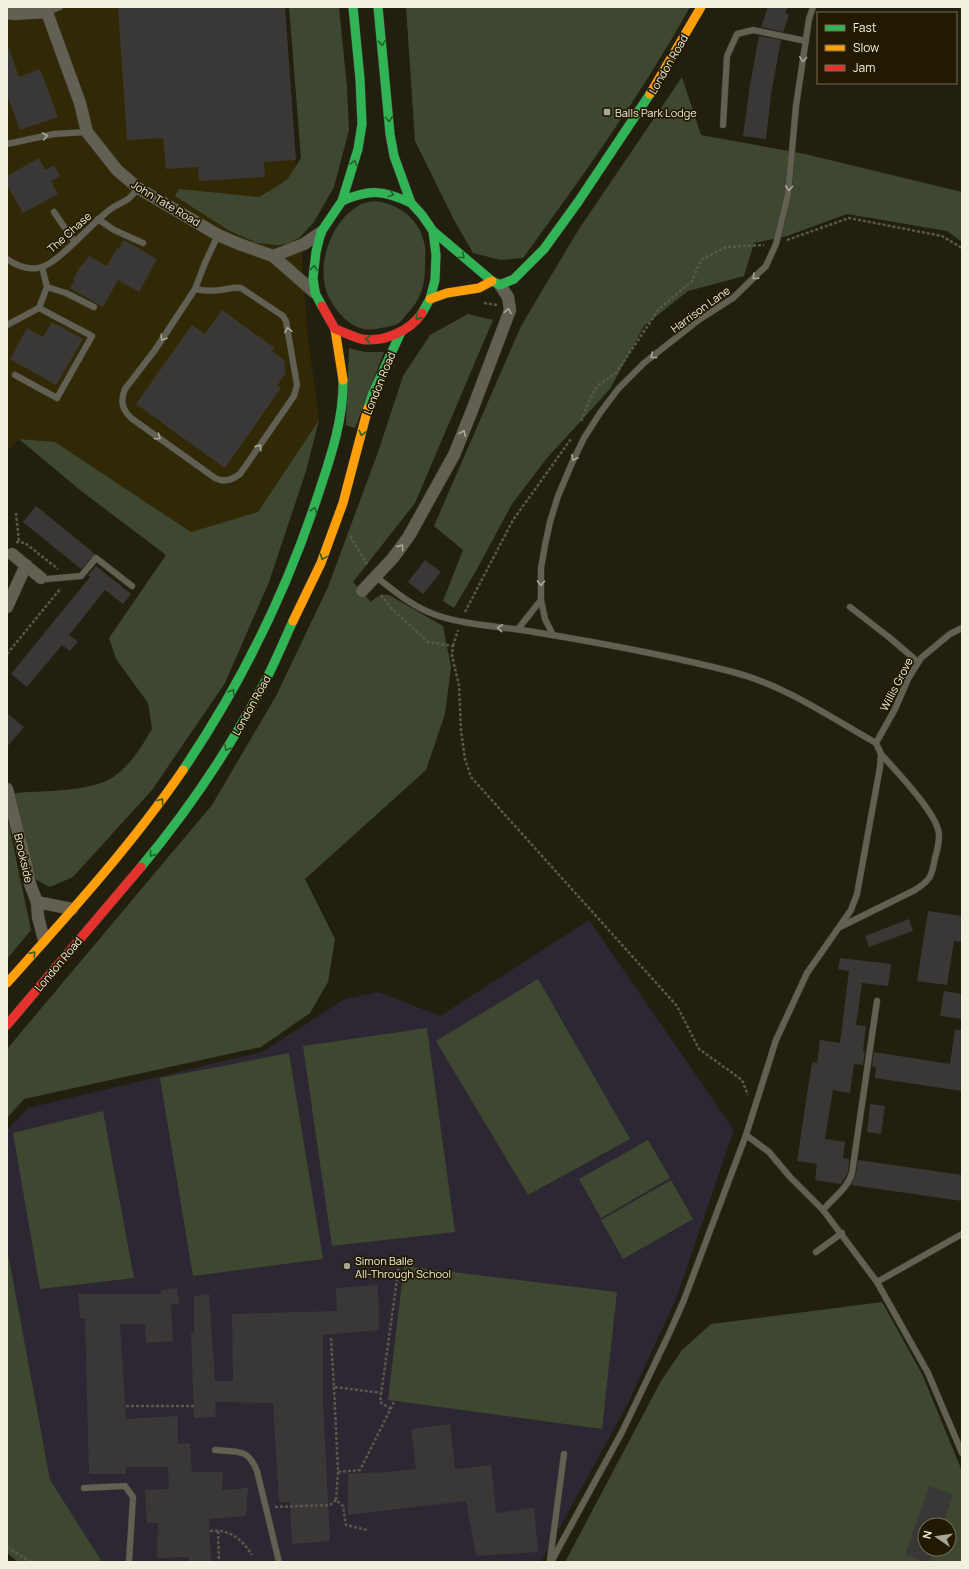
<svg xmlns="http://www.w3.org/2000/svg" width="969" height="1569" viewBox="0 0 969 1569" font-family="Manrope,sans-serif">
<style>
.built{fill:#312905}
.education{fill:#2c2733}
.green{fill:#3e4831;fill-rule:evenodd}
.building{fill:#3a3836}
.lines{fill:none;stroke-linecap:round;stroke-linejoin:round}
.lane-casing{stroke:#3f3b30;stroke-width:7}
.street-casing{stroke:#3f3b30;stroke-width:13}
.fast-casing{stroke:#3f3b30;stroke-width:10}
.slow-casing{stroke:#3f3b30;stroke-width:10}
.jam-casing{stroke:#3f3b30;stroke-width:10}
.path{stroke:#5a574b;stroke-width:2.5;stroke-dasharray:3 2;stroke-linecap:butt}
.lane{stroke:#625f53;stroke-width:6}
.street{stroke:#625f53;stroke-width:12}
.fast{stroke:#30b455;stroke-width:9}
.slow{stroke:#ff9f0a;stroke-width:9}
.jam{stroke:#e5322d;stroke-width:9}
.oneway{stroke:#285f26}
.oneway2{stroke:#aaa798}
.poi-dot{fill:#aaa696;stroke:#211a00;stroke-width:1.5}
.labels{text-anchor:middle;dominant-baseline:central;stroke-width:3.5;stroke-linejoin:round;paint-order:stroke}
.street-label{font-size:11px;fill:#f3efde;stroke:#211a00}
.poi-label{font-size:11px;fill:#f3efde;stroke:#211a00;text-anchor:start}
</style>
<rect width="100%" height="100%" fill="#231f0f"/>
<path class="built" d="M7,7h278l22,323 12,90 -61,92 -67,20 -136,-90 -36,-3 -12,12z"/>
<path class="education" d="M589,920l145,210 -58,169 -49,106 -86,157h-441l-90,-112 -3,-72v-248l21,-22 234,-56 83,-53 34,-7 61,24z"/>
<g class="green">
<path d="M289,7h50l8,80 2,43 -15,57 -20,35 -14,15 -13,7 -10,1 -20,-2 -27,-12 -55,-35 4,-7 80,8 28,-17 14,-22z"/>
<path d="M406,7h284c-49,88 -108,170 -167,251l-22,2 -28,-7 -19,-33 -39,-79z"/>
<path d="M682,77l19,58 104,19 157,38v50l-15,-11 -100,-17 -60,22 -33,7 -10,33 -56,15 -44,35 -34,63 -63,69 -35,46 -35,65 -23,39 -11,-7 20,-51 -29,-24 87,-200 58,-97z"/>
<path d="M375,201c25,3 46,19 50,46 1,5 0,12 0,18 0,21 -4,34 -18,49 -3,3 -5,7 -8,9 -5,3 -13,4 -18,5 -23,6 -37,-7 -49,-25 -19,-29 -4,-77 23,-95 6,-5 13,-6 20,-7z"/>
<path d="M468,314l25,6 -78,183 -62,79 18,20c6,-6 9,-8 18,-7l54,31 8,41 -6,47 -19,56 -121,109 30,60 -7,43 -18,31 -49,34 -237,52 -17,19v-69l205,-244 64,-109 52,-109 50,-135 25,-76 27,-41z"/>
<path d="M349,348l15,4h20l-29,76 -9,-3z"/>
<path d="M319,420l-13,51 -37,111 -44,101 -73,107 -79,87 -23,10 -15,-8 -21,-86c26,-2 82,-1 102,-18 16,-12 26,-29 36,-46l-4,-26 -32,-44 -7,-21 57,-83 -86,-65 -61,-51 36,3 136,90 67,-20z"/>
<path d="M7,816l24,114 -24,29z"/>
<path d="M538,979l92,160 -102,56 -92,-154z"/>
<path d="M427,1028l28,204 -123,14 -29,-200z"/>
<path d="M289,1053l34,206 -130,17 -33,-198z"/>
<path d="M103,1111l31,167 -94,11 -27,-156z"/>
<path d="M648,1140l22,38 -69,40 -22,-39z"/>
<path d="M671,1180l22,39 -70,40 -22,-39z"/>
<path d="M7,1248l43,232 52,82h-84l-11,-9z"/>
<path d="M404,1266l213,26 -15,137 -214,-29z"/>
<path d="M882,1302l40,72 40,97v91h-397l96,-181 21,-31 29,-26zM925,1525h24v24h-24z"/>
</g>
<g class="building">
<path d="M118,7h167l11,153 -32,2 1,15 -66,4 -1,-14 -32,2 -3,-31 -36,2z"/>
<path d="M768,7h20l-3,6 4,2 -6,17 -22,-5z"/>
<path d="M759,36l22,4 -10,55 -5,44 -23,-3 7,-51z"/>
<path d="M7,49h2l10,28 21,-8 18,48 -38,13 -13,-35z"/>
<path d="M39,158l6,12 9,-5 6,11 -9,5 7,13 -35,19 -16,-28v-9z"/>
<path d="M124,240l33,19 -18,33 -21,-12 -15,27 -33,-19 5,-8 -2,-1 9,-15 1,1 6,-9 18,10 10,-18 2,1z"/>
<path d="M222,310l53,38 -3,3 12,9 2,13 -9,13 4,2 -56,80 -89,-64 56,-79 13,9z"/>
<path d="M52,322l31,17 -27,46 -46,-26 17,-31 16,9z"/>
<path d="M36,506l59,48 -14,15 -58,-47z"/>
<path d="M425,560l16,12 -18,22 -15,-12z"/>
<path d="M96,566l35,28 -8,10 -18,-14 -36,45 9,7 -8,9 -8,-6 -35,42 -16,-13 79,-97 -2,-2z"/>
<path d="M7,713l17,14 -17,20z"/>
<path d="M928,911l34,5v26l-8,-1 -7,44 -30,-4z"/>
<path d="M909,919l4,12 -44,16 -4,-11z"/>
<path d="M840,958l51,6 -3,22 -26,-3 -6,42 10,1 -3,25h2l-2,14 -9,-1 -4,29 -17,-3 -8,49 20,3 -2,16 6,1 -1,13 -7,12 -26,-4 2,-16 -20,-3 15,-99 5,1 3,-23 20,3 9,-72 -11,-2z"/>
<path d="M944,991l18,3v25l-22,-3z"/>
<path d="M955,1030h7v61l-87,-13 1,-11 -4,-1 2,-14 76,12z"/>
<path d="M870,1104l15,2 -4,28 -14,-2z"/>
<path d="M858,1160l104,15v26l-111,-16 5,-11z"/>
<path d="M378,1285l1,45 -56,5v68l7,138 -38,3 -2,-42h-11l-6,-99 -58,-1 1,15 -22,1 -3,-85h3v-37l15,-2 6,87h18l-1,-67 105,-3 -1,-23z"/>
<path d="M177,1288l2,16 -8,1 2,36 -27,2 -1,-19h-25l6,95 52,-3v28l12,-1 2,29h31l-1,18 26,-2 -2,28 -37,3 2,43h-22v-5l-32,1 1,-35h-11l-2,-33 24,-1 -1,-22h-42v7h-37l-4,-156h-5l-2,-24h83v-4z"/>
<path d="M450,1424l5,45 36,-4 5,48 38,-5 4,44 -62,4 -10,-55 -118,14v-41l31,-2v1l37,-4 -5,-40z"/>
<path d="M929,1486l24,8 -10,31h-18v24h10l-5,13h-5l-20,-7z"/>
</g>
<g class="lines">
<g class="lane-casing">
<g id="lane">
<path d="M47,12l13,-5"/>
<path d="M723,125l4,-69 10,-22 16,-4 53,11"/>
<path d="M7,144l47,-10 33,-2"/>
<path d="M54,212l20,29"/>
<path d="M98,219l16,11 29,13"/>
<path d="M7,259c10,7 22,12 35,8 17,-5 48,-42 65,-55 6,-6 14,-8 21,-13 4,-3 7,-7 10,-11"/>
<path d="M47,287l19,6 28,14"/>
<path d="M195,289c8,2 18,2 26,1 7,-1 13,-3 20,-2l42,28 3,5 11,64 -3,11 -54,78c-8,6 -16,9 -25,4l-84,-60c-9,-9 -11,-17 -6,-29l30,-39 40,-61 10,-26 13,-28"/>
<path d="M7,325l32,-17"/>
<path d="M15,375l42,23 35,-62 -53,-28 8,-21 -5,-20"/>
<path d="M375,576c19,15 38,31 61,39 32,11 65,11 98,17 67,11 133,23 199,40 51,13 97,45 143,71l5,11 -1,13 -23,127 -6,16 -44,63 -31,67 -30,95 -62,165 -15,34 -47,98 -71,130"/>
<path d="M41,578l6,1 34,-3 15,-18 36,28"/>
<path d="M850,607l40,31 28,24"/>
<path d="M518,629l23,-29"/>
<path d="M553,635l-8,-16 -4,-19v-32l4,-23 5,-23 8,-26 14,-33 12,-25 16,-25 18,-24 26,-26 56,-44 33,-21 33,-32 10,-22 12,-50 8,-88 13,-87 4,-12"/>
<path d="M876,743l19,-34 13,-30 13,-21 29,-24 12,-6"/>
<path d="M840,927l75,-37c16,-10 17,-15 20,-32 2,-7 4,-15 4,-22 1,-20 -44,-66 -58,-82"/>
<path d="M746,1135l23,17 21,25 33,33 54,72 51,91 34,80"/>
<path d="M823,1210c10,-12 25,-22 29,-37l25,-172"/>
<path d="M816,1252l26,-19"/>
<path d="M877,1282l85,-48"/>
<path d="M215,1450c22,2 33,-2 42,21l22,91"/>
<path d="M84,1488l41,-2 8,11 -4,65"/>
<path d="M550,1560l14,-106"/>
</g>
</g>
<g class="street-casing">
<g id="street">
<path d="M45,7l35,96 7,29 30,38 21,18 80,47 21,9 34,12 41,36"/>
<path d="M7,13l8,1 32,-2"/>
<path d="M273,256l31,-12 16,-11"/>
<path d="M12,554l29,24"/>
<path d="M362,591l31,-33 16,-22 45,-81 17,-42 39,-103 -2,-13 -8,-12"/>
<path d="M7,607l19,-42"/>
<path d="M7,789l20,79 3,16 7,18"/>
<path d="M44,940l-6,-23 -1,-15 35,7"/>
</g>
</g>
<g class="fast-casing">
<g id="fast">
<path d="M378,7l12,127 4,22 17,47 11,12 11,16 3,24 -1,25 -5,19 -8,14"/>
<path d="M342,201c28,-12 41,-11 69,2"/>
<path d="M433,231l59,50 8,4 14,-6 30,-30 34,-47 72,-108"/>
<path d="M322,306l-7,-13 -2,-15 3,-26 5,-20 21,-31 16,-52 4,-25 -2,-45 -7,-72"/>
<path d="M368,408l4,-13 29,-63"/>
<path d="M183,770c58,-86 103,-177 135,-275 12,-36 26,-76 25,-115"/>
<path d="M141,867c45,-54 85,-113 118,-174 13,-23 23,-48 34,-72"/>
</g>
</g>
<g class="slow-casing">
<g id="slow">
<path d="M650,94l51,-87"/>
<path d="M430,299l17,-6 32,-5 13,-7"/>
<path d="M335,329l8,51"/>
<path d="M293,621l28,-58 22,-60 25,-95"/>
<path d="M7,983c61,-68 124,-137 176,-213"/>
</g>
</g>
<g class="jam-casing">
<g id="jam">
<path d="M322,306l13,23c9,3 18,8 26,10 22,4 49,-8 61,-26"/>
<path d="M7,1025l134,-158"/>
</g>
</g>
<g class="path">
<path d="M787,240l62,-22 93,18 20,12"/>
<path d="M484,303l13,2"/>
<path d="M581,421l7,-17 9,-18 19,-13 43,-64 33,-28 9,-21 25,-13 38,-2"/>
<path d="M16,513l3,29"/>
<path d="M351,536v2l17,28"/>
<path d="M16,542l9,1 33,26"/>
<path d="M381,595l10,13 37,34 25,4 -1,10 7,29 2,46 4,28 6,18 206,229 22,43 43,31 6,15"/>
<path d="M465,612l48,-92 58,-81"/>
<path d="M453,646l5,-16"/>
<path d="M7,654l54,-66"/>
<path d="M331,1338l3,49 48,6"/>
<path d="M334,1387l4,85 -2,28 7,6 3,19 21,5"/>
<path d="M126,1406h68"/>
<path d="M391,1409l-11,-7 19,-137"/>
<path d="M338,1472l22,-2 34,-68"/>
<path d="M275,1507l55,-2 6,-5"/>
<path d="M210,1531c20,-2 32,8 42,24"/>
<path d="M218,1531l1,31"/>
<path d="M7,1547l24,15"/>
</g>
<use href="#lane" class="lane"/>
<use href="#street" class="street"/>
<use href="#fast" class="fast"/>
<use href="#slow" class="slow"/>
<use href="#jam" class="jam"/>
</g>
<defs><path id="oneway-chevron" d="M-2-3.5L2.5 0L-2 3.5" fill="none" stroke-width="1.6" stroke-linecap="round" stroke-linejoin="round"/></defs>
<g class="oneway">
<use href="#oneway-chevron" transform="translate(382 43) rotate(84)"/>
<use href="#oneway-chevron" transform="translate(389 119) rotate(86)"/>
<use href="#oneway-chevron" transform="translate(354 163) rotate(-75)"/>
<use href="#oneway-chevron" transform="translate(391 194) rotate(17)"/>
<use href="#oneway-chevron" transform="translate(462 256) rotate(43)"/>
<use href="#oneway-chevron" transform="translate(314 268) rotate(-84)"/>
<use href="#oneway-chevron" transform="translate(418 317) rotate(132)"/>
<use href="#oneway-chevron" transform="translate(368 339) rotate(-176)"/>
<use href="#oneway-chevron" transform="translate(362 433) rotate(103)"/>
<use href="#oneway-chevron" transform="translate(314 510) rotate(-71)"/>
<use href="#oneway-chevron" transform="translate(323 557) rotate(110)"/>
<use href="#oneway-chevron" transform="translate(232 692) rotate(-59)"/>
<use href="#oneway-chevron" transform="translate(227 748) rotate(121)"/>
<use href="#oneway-chevron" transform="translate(161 801) rotate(-53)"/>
<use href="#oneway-chevron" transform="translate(152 854) rotate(129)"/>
<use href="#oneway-chevron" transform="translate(33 954) rotate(-49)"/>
</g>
<g class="oneway2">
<use href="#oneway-chevron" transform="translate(803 59) rotate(98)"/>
<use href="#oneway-chevron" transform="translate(45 136) rotate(-12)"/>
<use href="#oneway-chevron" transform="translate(789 188) rotate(94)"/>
<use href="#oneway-chevron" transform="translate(755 277) rotate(136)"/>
<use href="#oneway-chevron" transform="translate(508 311) rotate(-79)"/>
<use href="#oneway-chevron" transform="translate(288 330) rotate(-102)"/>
<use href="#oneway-chevron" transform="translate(163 338) rotate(124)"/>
<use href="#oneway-chevron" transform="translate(653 356) rotate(142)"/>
<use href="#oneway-chevron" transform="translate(463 433) rotate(-67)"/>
<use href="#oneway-chevron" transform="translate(158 437) rotate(35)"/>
<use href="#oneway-chevron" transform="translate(259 447) rotate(-55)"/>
<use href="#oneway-chevron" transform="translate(574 458) rotate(116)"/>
<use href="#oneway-chevron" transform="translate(401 547) rotate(-55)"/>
<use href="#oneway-chevron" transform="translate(541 583) rotate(91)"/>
<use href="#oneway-chevron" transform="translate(500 628) rotate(-174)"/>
</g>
<g class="poi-dot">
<rect x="603" y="108" width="8" height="8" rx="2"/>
<circle cx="347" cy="1266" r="4"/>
</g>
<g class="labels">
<g class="street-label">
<text transform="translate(668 64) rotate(-60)">London Road</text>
<text transform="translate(166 203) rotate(31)">John Tate Road</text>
<text transform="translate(69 232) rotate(-42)">The Chase</text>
<text transform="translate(700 309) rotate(-36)">Harrison Lane</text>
<text transform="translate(379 383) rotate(-68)">London Road</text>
<text transform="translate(896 684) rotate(-63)">Willis Grove</text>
<text transform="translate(251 705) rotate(-61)">London Road</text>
<text transform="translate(24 858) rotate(77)">Brookside</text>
<text transform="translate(58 964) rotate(-50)">London Road</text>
</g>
<g class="poi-label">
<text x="615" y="112">Balls Park Lodge</text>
<text x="355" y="1260">Simon Balle<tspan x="355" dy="13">All-Through School</tspan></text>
</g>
</g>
<rect width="969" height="1569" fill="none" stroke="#f3efde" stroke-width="16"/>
<rect x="817" y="12" width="140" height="72" fill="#211a00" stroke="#756f59"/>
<rect x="825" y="25" width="20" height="6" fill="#30b455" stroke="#756f59"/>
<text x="853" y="32" font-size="12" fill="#f3efde">Fast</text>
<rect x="825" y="45" width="20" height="6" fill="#ff9f0a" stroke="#756f59"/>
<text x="853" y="52" font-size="12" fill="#f3efde">Slow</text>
<rect x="825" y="65" width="20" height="6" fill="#e5322d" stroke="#756f59"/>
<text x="853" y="72" font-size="12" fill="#f3efde">Jam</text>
<g transform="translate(937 1537) rotate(283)"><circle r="19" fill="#211a00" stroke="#756f59"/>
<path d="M0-3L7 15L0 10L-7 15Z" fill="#aaa696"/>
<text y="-6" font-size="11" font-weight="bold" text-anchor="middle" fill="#f3efde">N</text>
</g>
</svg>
